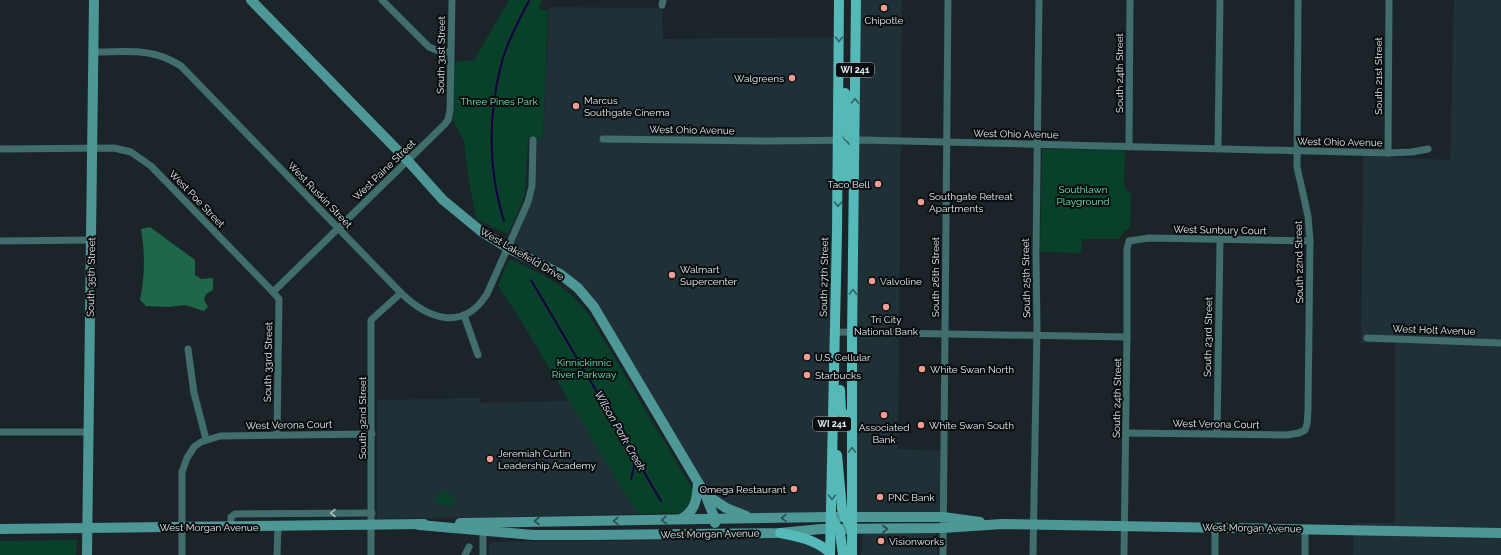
<svg xmlns="http://www.w3.org/2000/svg" width="1501" height="555" viewBox="0 0 1501 555" font-family="Raleway,sans-serif">
<style>
.built{fill:#1f3037}
.green{fill:#08402a}
.forest{fill:#1f6749}
.lines{fill:none;stroke-linecap:round;stroke-linejoin:round}
.stream{stroke:#180040;stroke-width:2}
.street{stroke:#416d6c;stroke-width:7}
.secondary{stroke:#4d9896;stroke-width:10}
.primary{stroke:#55b9b7;stroke-width:10}
.oneway{stroke:#2f6363}
.oneway2{stroke:#a3b9ba}
.oneway3{stroke:#284c4c}
.poi-dot{fill:#f59c92;stroke:#090d0f;stroke-width:1.5}
.labels{text-anchor:middle;dominant-baseline:central;stroke-width:4;stroke-linejoin:round;paint-order:stroke}
.shield{fill:#090d0f;stroke:#a2a8ab;stroke-width:1}
.shield-label{font-size:9px;font-weight:bold;fill:#e4ebee}
.poi-label{font-size:10px;fill:#e4ebee;stroke:#090d0f;text-anchor:start}
.street-label{font-size:10px;fill:#e4ebee;stroke:#090d0f}
.park-label{font-size:10px;fill:#6deab1;stroke:#090d0f}
.water-label{font-size:11px;font-style:italic;fill:#e1dff3;stroke:#090d0f}
</style>
<rect width="100%" height="100%" fill="#1b2429"/>
<g class="built">
<path d="M856,0h46l-4,449 47,2 -2,66h-92z"/>
<path d="M1454,0h47v555h-148l1,-32h40l1,-5v-175h-34l2,-187 87,4z"/>
<path d="M549,7l113,1 1,31 176,-2 -8,480 -76,2 -39,-16 -138,-215 -70,-40 20,-46 5,-62 10,-1z"/>
<path d="M479,398v5l91,-2 67,113 -260,5v-119z"/>
<path d="M864,533h70l3,3v19h-76l1,-17z"/>
<path d="M793,539l26,9 5,7h-335v-10l3,-3z"/>
</g>
<g class="green">
<path d="M509,0h34l-4,6 3,4 6,1 -5,128h-15l-3,55 -9,23 -8,17 -32,-15 -8,-43 -4,-35 -12,-22 2,-57 20,-2z"/>
<path d="M1042,149l83,1 -1,37 7,7 -1,34 -6,3 -5,8h-37l-1,14 -41,-1z"/>
<path d="M510,260h3c32,16 54,25 76,55l103,173 2,11 -11,14 -46,1 -122,-203 -17,-25 9,-23z"/>
<path d="M447,491l8,10 -3,5 -12,-1 -6,-4 4,-8z"/>
<path d="M77,540l-1,15h-76v-14z"/>
</g>
<path class="forest" d="M150,227l45,33v15l6,4 12,-1v12l-7,4 -2,6 4,7 -4,4 -19,-6 -16,2 -23,-1 -6,-6c5,-23 5,-48 1,-71z"/>
<g class="lines">
<g class="stream">
<path d="M504,221c-16,-50 -16,-105 -3,-156 6,-23 17,-44 28,-64"/>
<path d="M531,280l130,221"/>
<path d="M631,479l5,-20"/>
</g>
<g class="street">
<path d="M382,0l47,47 12,5h10"/>
<path d="M662,5l1,-5"/>
<path d="M93,52c34,0 59,-5 88,14l220,227c27,26 62,39 86,1l41,-92 4,-16 1,-46"/>
<path d="M603,139l165,2 94,-1 526,13 24,-1 16,-3"/>
<path d="M1129,147l1,-147"/>
<path d="M1218,148l2,-148"/>
<path d="M0,149l114,-1 17,4 20,14 122,126 6,7 -2,136"/>
<path d="M1388,153l1,-153"/>
<path d="M0,241l91,-1"/>
<path d="M273,292l171,-167 4,-5 2,-10 2,-110"/>
<path d="M464,315l14,40"/>
<path d="M835,332l292,5"/>
<path d="M1367,338l134,5"/>
<path d="M188,349l6,44 12,46"/>
<path d="M0,432h89"/>
<path d="M1126,433l161,2 12,-2 6,-3 2,-6 1,-13 2,-170 -2,-25 -11,-49 1,-167"/>
<path d="M1217,434l3,-194"/>
<path d="M231,527v-10l4,-3 137,-1"/>
<path d="M1305,529v26"/>
<path d="M182,555v-83l5,-14 7,-11 7,-5 19,-6 152,-2"/>
<path d="M277,555l1,-28"/>
<path d="M371,555v-235l30,-27"/>
<path d="M465,555l4,-8"/>
<path d="M483,555v-28"/>
<path d="M943,555l5,-555"/>
<path d="M1033,555l4,-227 -1,-73 3,-255"/>
<path d="M1124,555l3,-225v-81l2,-8 20,-3 161,3"/>
<path d="M1215,555v-27"/>
</g>
<g class="secondary">
<path d="M251,0l157,161 35,39 39,32 26,16 52,26 18,14 16,19 111,187 10,25v4"/>
<path d="M705,494l21,14 20,8"/>
<path d="M681,519c15,-8 16,-21 17,-36"/>
<path d="M460,523l371,-6h112l37,5"/>
<path d="M419,525l114,10h58l189,-2 41,-4 122,-1 59,-4 499,9"/>
<path d="M0,529l424,-5"/>
<path d="M87,555l7,-555"/>
</g>
<g class="primary">
<path d="M845,93l2,39 1,3 6,5"/>
<path d="M838,141l8,8 1,30 2,3"/>
<path d="M840,390l1,21 6,7 5,1"/>
<path d="M837,455l5,54 3,8 7,11"/>
<path d="M831,517l9,15 3,23"/>
<path d="M780,533c17,3 37,7 50,20"/>
<path d="M830,555l7,-322 2,-233"/>
<path d="M852,555v-216l4,-339"/>
</g>
</g>
<defs><path id="oneway-chevron" d="M-2-3.5L2.5 0L-2 3.5" fill="none" stroke-width="1.6" stroke-linecap="round" stroke-linejoin="round"/></defs>
<g class="oneway">
<use href="#oneway-chevron" transform="translate(839 39) rotate(90)"/>
<use href="#oneway-chevron" transform="translate(855 101) rotate(-89)"/>
<use href="#oneway-chevron" transform="translate(838 204) rotate(91)"/>
<use href="#oneway-chevron" transform="translate(853 292) rotate(-89)"/>
<use href="#oneway-chevron" transform="translate(852 450) rotate(-90)"/>
<use href="#oneway-chevron" transform="translate(832 497) rotate(91)"/>
</g>
<use class="oneway2" href="#oneway-chevron" transform="translate(333 513) rotate(180)"/>
<g class="oneway3">
<use href="#oneway-chevron" transform="translate(784 518) rotate(179)"/>
<use href="#oneway-chevron" transform="translate(664 520) rotate(179)"/>
<use href="#oneway-chevron" transform="translate(537 521) rotate(180)"/>
<use href="#oneway-chevron" transform="translate(616 521) rotate(179)"/>
<use href="#oneway-chevron" transform="translate(885 529)"/>
</g>
<g class="poi-dot">
<circle cx="884" cy="8" r="4"/>
<circle cx="792" cy="78" r="4"/>
<circle cx="576" cy="106" r="4"/>
<circle cx="878" cy="184" r="4"/>
<circle cx="921" cy="202" r="4"/>
<circle cx="672" cy="275" r="4"/>
<circle cx="872" cy="281" r="4"/>
<circle cx="886" cy="307" r="4"/>
<circle cx="807" cy="357" r="4"/>
<circle cx="922" cy="369" r="4"/>
<circle cx="807" cy="375" r="4"/>
<circle cx="884" cy="415" r="4"/>
<circle cx="921" cy="425" r="4"/>
<circle cx="490" cy="459" r="4"/>
<circle cx="794" cy="489" r="4"/>
<circle cx="880" cy="497" r="4"/>
<circle cx="881" cy="541" r="4"/>
</g>
<g class="labels">
<g class="shield">
<rect x="836" y="63" width="38" height="14" rx="3"/>
<rect x="813" y="417" width="38" height="14" rx="3"/>
</g>
<g class="shield-label">
<text x="855" y="70">WI 241</text>
<text x="832" y="424">WI 241</text>
</g>
<g class="poi-label">
<text x="884" y="20" text-anchor="middle">Chipotle</text>
<text x="784" y="78" text-anchor="end">Walgreens</text>
<text x="584" y="100">Marcus<tspan x="584" dy="12">Southgate Cinema</tspan></text>
<text x="870" y="184" text-anchor="end">Taco Bell</text>
<text x="929" y="196">Southgate Retreat<tspan x="929" dy="12">Apartments</tspan></text>
<text x="680" y="269">Walmart<tspan x="680" dy="12">Supercenter</tspan></text>
<text x="880" y="281">Valvoline</text>
<text x="886" y="319" text-anchor="middle">Tri City<tspan x="886" dy="12">National Bank</tspan></text>
<text x="815" y="357">U.S. Cellular</text>
<text x="930" y="369">White Swan North</text>
<text x="815" y="375">Starbucks</text>
<text x="929" y="425">White Swan South</text>
<text x="884" y="427" text-anchor="middle">Associated<tspan x="884" dy="12">Bank</tspan></text>
<text x="498" y="453">Jeremiah Curtin<tspan x="498" dy="12">Leadership Academy</tspan></text>
<text x="786" y="489" text-anchor="end">Omega Restaurant</text>
<text x="888" y="497">PNC Bank</text>
<text x="889" y="541">Visionworks</text>
</g>
<g class="street-label">
<text transform="translate(441 55) rotate(-89)">South 31st Street</text>
<text transform="translate(1119 73) rotate(-90)">South 24th Street</text>
<text transform="translate(1378 76) rotate(-90)">South 21st Street</text>
<text transform="translate(692 130) rotate(1)">West Ohio Avenue</text>
<text transform="translate(1016 134) rotate(1)">West Ohio Avenue</text>
<text transform="translate(1340 142) rotate(1)">West Ohio Avenue</text>
<text transform="translate(384 170) rotate(-44)">West Paine Street</text>
<text transform="translate(320 195) rotate(46)">West Ruskin Street</text>
<text transform="translate(197 199) rotate(46)">West Poe Street</text>
<text transform="translate(1220 230) rotate(1)">West Sunbury Court</text>
<text transform="translate(522 254) rotate(30)">West Lakefield Drive</text>
<text transform="translate(1299 262) rotate(-91)">South 22nd Street</text>
<text transform="translate(91 277) rotate(-89)">South 35th Street</text>
<text transform="translate(824 277) rotate(-89)">South 27th Street</text>
<text transform="translate(935 277) rotate(-90)">South 26th Street</text>
<text transform="translate(1026 278) rotate(-91)">South 25th Street</text>
<text transform="translate(1434 330) rotate(2)">West Holt Avenue</text>
<text transform="translate(1208 337) rotate(-89)">South 23rd Street</text>
<text transform="translate(268 362) rotate(-89)">South 33rd Street</text>
<text transform="translate(1117 398) rotate(-89)">South 24th Street</text>
<text transform="translate(362 418) rotate(-90)">South 32nd Street</text>
<text transform="translate(1216 424) rotate(1)">West Verona Court</text>
<text transform="translate(289 425) rotate(-1)">West Verona Court</text>
<text x="209" y="527">West Morgan Avenue</text>
<text transform="translate(1252 528) rotate(1)">West Morgan Avenue</text>
<text transform="translate(710 534) rotate(-1)">West Morgan Avenue</text>
</g>
<g class="park-label">
<text x="499" y="101">Three Pines Park</text>
<text x="1083" y="189">Southlawn<tspan x="1083" dy="12">Playground</tspan></text>
<text x="584" y="362">Kinnickinnic<tspan x="584" dy="12">River Parkway</tspan></text>
</g>
<g class="water-label">
<text transform="translate(620 431) rotate(60)">Wilson Park Creek</text>
</g>
</g>
</svg>
